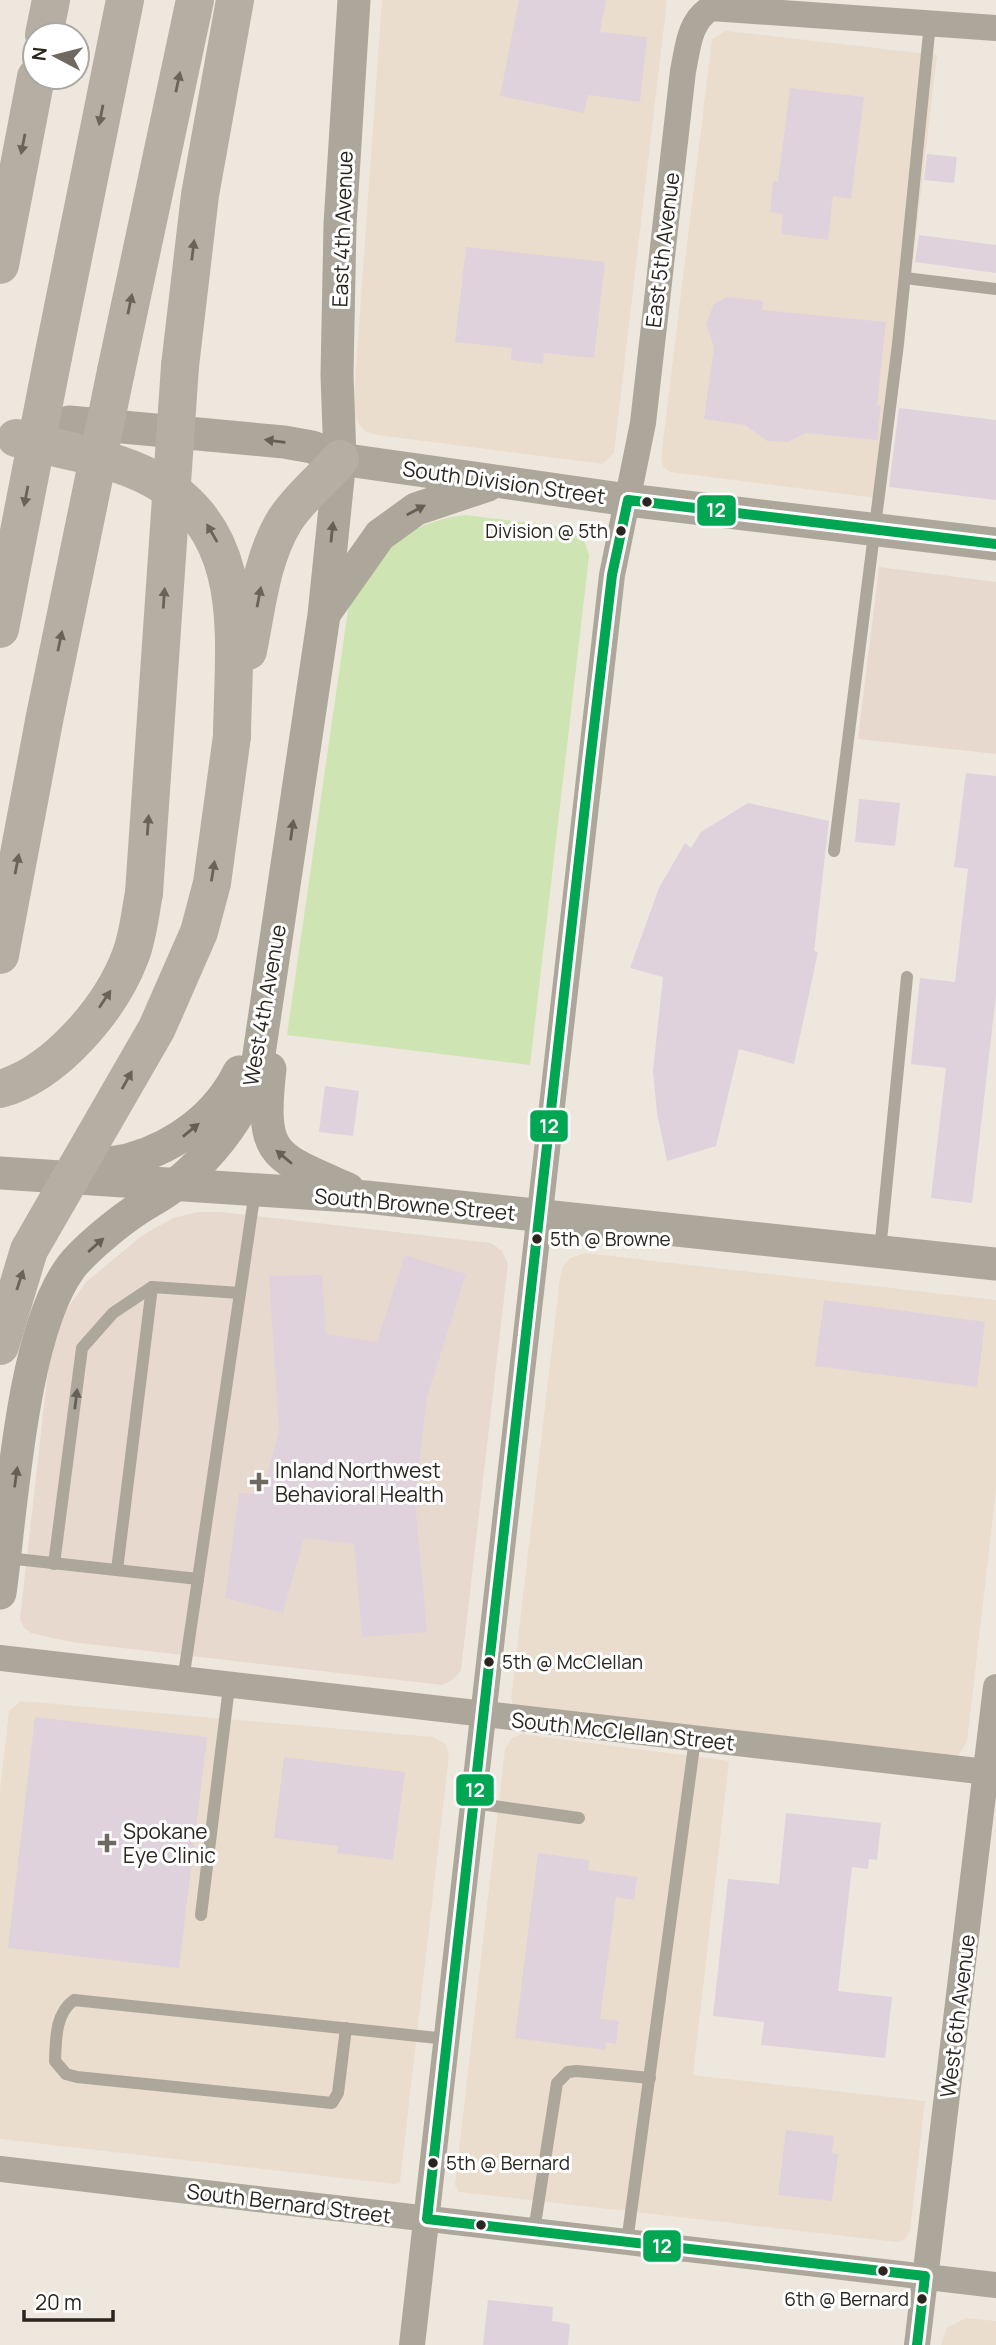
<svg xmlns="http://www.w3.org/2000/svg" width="996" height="2345" viewBox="0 0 996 2345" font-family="Manrope,sans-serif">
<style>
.built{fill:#eaddcd}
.medical{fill:#e8d9ce}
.green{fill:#cee4b2}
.building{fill:#dfd2dc}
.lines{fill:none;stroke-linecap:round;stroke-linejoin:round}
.service{stroke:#ada69a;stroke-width:12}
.minor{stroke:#ada69a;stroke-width:26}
.tertiary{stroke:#ada69a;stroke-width:33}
.motorway{stroke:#b6aea2;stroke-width:38}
.motorway-bridge{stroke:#b6aea2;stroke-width:38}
.bus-1-casing{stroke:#fff;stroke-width:16}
.bus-1{stroke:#00a651;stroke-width:10}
.oneway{fill:#69635a}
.oneway2{fill:#655f56}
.bus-dot{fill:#2a251f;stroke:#fff;stroke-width:2.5}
.poi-dot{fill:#6f6962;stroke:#fff;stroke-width:2.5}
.labels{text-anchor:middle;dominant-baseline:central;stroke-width:6;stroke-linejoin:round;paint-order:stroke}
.bus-label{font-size:19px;fill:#2a251f;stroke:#fff;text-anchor:start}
.street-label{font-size:21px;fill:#2a251f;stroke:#fff}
.poi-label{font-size:21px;fill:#2a251f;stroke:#fff;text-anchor:start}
.line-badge{stroke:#fff;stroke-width:2.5}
.badge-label{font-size:19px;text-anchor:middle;font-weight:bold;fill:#fff}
</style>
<rect width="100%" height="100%" fill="#eee7de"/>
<g class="built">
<path d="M382,0h285l-53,453 -11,11 -226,-29 -12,-4 -7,-8 -5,-12z"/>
<path d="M726,31l211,24 -52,444 -215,-27 -7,-5 -2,-9 51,-419z"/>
<path d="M585,1253l411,47v190l-29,252 -10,15 -443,-50 -3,-8 49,-421 3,-11 7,-9z"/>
<path d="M21,1701l412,36 12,7 4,11 -49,427 -5,2 -395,-45v-349l9,-79z"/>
<path d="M522,1734l207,27 -36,314 232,26 -15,130 -4,8 -9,3 -438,-50 -4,-7 50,-436 7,-11z"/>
<path d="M966,2318l30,3v24h-55l6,-17z"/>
</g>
<g class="medical">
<path d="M879,567l117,15v172l-138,-15z"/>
<path d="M198,1212h23l270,31 11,8 6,13 -47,406 -7,9 -12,6 -371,-43 -40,-9 -7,-5 -4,-9 31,-275 10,-27 25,-35 57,-47 30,-17z"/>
</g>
<path class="green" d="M465,515l97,12c17,5 23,11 27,29l-59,509 -243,-30 61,-425c19,-55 59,-88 117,-95z"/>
<g class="building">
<path d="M519,0h87l-6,32 47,5 -7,65 -52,-7 -4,18 -84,-17z"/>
<path d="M790,88l74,9 -13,102 -18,-3 -5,44 -47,-6 2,-20 -13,-2 3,-31 5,1z"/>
<path d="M927,154l30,3 -3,26 -30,-3z"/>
<path d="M919,235l77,10v28l-81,-11z"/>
<path d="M466,247l139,15 -11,96 -50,-5 -1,11 -32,-4 1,-12 -57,-6z"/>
<path d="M727,297l36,4 -1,9 124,12 -9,83h4l-4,35 -71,-7 -18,9 -21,-1 -22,-16 -41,-6 10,-72 -8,-23 8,-20z"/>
<path d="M899,408l97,12v80l-107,-13z"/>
<path d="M966,773l30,3v219l-24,208 -41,-5 15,-130 -35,-4 9,-86 35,4 13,-113 -14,-2z"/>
<path d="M859,799l41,4 -5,43 -40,-4z"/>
<path d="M748,803l81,18 -15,130 4,1 -24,112 -55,-15 -23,97 -49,15 -10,-48 -4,-42 10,-94 -33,-9 29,-80 26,-45 6,5 10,-16z"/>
<path d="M325,1086l34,5 -6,45 -34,-4z"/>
<path d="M405,1255l61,19 -39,123 -12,104 12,131 -65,5 -8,-93 -50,-6 -21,75 -58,-15 14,-105 22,1 18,-62 -10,-156 53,-1 4,59 51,8z"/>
<path d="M824,1300l161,22 -8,65 -162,-21z"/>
<path d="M35,1717l172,20 -28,231 -171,-20z"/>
<path d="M284,1757l121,15 -12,88 -56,-7 1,-7 -64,-8z"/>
<path d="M786,1813l95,10 -4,37 -8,-1 -1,10 -16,-2 -14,124 54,6 -7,61 -124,-13 3,-23 -51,-6 15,-137 51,5z"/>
<path d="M538,1853l51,7 -1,10 49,7 -3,23 -18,-3 -16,122 19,2 -3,23 -10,-2 -1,8 -90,-12z"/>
<path d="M786,2130l48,6 -2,17 6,1 -6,47 -54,-6z"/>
<path d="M488,2300l65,7 -1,14 18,3 -2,21h-85z"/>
</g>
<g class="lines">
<g class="service">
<path d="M905,278l91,11"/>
<path d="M834,851l64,-507 32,-321"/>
<path d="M880,1251l27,-274"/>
<path d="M7,1558l191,21"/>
<path d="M54,1564l28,-216 31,-35 39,-26 88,6"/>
<path d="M117,1570l35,-283"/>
<path d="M183,1681l72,-490"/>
<path d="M473,1803l106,15"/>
<path d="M201,1915l28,-228"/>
<path d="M346,2028l-8,65 -6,10 -255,-26 -11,-3 -11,-13c1,-22 0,-47 19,-61l373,39"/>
<path d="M534,2231l23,-148 11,-11 9,-1 73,7"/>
<path d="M627,2242l68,-503"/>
</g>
<g class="minor">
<path d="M0,1658l996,115"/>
<path d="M0,2169l996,116"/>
<path d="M412,2345l200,-1770 31,-152 40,-352c5,-24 6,-50 28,-63l285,20"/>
<path d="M917,2345l79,-658"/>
</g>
<g class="tertiary">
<path d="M18,438l51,-16 215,20 28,5 28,12 288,41 368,44"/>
<path d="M327,610l53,-75 36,-26 72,-24"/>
<path d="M270,1069c-10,88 3,87 78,120"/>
<path d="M87,1165c14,-2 31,-2 44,-6 46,-13 87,-44 108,-87"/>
<path d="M0,1173l366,24 630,67"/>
<path d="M0,1593c12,-85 21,-259 71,-326 13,-17 46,-44 64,-56 13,-9 28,-16 40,-26 36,-29 62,-62 80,-104l69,-466 16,-156 -3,-84 3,-151 14,-224"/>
</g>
<g class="motorway">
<path d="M44,35l7,-35"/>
<path d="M0,265l36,-188"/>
<path d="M53,357l72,-357"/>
<path d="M180,366l20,-171 35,-195"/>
<path d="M116,371l79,-371"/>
<path d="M16,438c44,12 96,19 137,41 99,53 80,162 79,257"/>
<path d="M248,651c9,-44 13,-92 37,-131 14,-22 38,-41 55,-61"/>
<path d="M0,1089c55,-15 110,-80 130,-132 8,-20 10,-43 14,-64"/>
</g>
<g class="motorway-bridge">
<path d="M0,629l53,-272"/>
<path d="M144,893l36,-527"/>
<path d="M0,955l45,-239 71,-345"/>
<path d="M0,1346l29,-96 128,-222 42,-96 13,-49 20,-147"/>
</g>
<g class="bus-1-casing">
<path id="bus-1" d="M917,2345l8,-69 -498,-57 163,-1458 22,-186 16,-75 368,44"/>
</g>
<use href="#bus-1" class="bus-1"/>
</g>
<defs><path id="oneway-solid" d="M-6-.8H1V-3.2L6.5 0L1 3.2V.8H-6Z" transform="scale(1.75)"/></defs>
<g class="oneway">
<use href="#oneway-solid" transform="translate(178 82) rotate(-78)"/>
<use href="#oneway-solid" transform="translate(101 115) rotate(101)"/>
<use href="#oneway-solid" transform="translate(23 144) rotate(101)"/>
<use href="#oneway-solid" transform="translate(193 250) rotate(-83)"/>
<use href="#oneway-solid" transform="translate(130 304) rotate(-78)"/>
<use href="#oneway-solid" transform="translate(26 496) rotate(101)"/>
<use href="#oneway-solid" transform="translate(212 533) rotate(-120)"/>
<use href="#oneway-solid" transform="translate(259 597) rotate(-79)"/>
<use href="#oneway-solid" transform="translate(164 598) rotate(-86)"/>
<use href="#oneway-solid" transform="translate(60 641) rotate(-78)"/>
<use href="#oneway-solid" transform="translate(148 825) rotate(-86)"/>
<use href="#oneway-solid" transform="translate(17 864) rotate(-79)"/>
<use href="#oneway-solid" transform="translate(213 871) rotate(-81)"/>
<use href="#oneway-solid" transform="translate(105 999) rotate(-56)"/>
<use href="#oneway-solid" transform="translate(127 1080) rotate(-61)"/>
<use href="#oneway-solid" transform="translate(20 1280) rotate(-72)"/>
</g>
<g class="oneway2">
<use href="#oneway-solid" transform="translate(275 441) rotate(-173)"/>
<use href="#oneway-solid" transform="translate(416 510) rotate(-28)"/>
<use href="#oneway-solid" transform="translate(332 532) rotate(-84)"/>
<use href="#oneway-solid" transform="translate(292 830) rotate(-82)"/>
<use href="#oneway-solid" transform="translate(191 1130) rotate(-39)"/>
<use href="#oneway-solid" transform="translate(284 1157) rotate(-140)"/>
<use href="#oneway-solid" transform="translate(96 1245) rotate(-42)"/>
<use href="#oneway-solid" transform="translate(76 1399) rotate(-83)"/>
<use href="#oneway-solid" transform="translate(16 1477) rotate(-82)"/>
</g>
<g class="bus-dot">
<circle cx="647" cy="502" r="6"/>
<circle cx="621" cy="531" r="6"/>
<circle cx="537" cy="1239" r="6"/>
<circle cx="489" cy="1662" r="6"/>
<circle cx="433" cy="2163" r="6"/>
<circle cx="481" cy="2225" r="6"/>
<circle cx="883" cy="2271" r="6"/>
<circle cx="922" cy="2299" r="6"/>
</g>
<g class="poi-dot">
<path d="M255.5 1471.5h7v7h7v7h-7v7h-7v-7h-7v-7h7z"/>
<path d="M103.5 1832.5h7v7h7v7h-7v7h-7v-7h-7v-7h7z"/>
</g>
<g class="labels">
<g class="bus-label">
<text x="608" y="531" text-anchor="end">Division @ 5th</text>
<text x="550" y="1239">5th @ Browne</text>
<text x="502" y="1662">5th @ McClellan</text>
<text x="446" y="2163">5th @ Bernard</text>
<text x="909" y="2299" text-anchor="end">6th @ Bernard</text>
</g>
<g class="street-label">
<text transform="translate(342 229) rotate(-88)">East 4th Avenue</text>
<text transform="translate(662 250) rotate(-83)">East 5th Avenue</text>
<text transform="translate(504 482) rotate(8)">South Division Street</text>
<text transform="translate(264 1005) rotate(-80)">West 4th Avenue</text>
<text transform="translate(415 1204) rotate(5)">South Browne Street</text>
<text transform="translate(623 1731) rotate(6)">South McClellan Street</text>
<text transform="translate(957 2016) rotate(-83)">West 6th Avenue</text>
<text transform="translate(289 2203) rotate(7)">South Bernard Street</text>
</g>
<g class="poi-label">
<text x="275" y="1470">Inland Northwest<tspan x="275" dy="24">Behavioral Health</tspan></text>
<text x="123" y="1831">Spokane<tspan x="123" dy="24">Eye Clinic</tspan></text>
</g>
</g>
<g class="line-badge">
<rect x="696" y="494" width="41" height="33" rx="7" fill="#00a651"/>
<rect x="529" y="1109" width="40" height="34" rx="7" fill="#00a651"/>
<rect x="455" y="1773" width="40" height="34" rx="7" fill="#00a651"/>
<rect x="642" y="2229" width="40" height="34" rx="7" fill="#00a651"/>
</g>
<g class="badge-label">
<text x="716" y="517">12</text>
<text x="549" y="1133">12</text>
<text x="475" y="1797">12</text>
<text x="662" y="2253">12</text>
</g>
<g transform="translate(56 56) rotate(277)"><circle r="33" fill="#ffffff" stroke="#aaa8a5" stroke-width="2"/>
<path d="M0-5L12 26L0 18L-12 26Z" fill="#6f6962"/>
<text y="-10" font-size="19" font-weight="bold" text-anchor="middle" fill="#2a251f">N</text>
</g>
<path d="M24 2310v10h89v-10" fill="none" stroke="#2a251f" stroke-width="3.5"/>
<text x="35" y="2310" font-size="21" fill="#2a251f" stroke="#ffffff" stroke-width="5" paint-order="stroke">20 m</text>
</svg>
